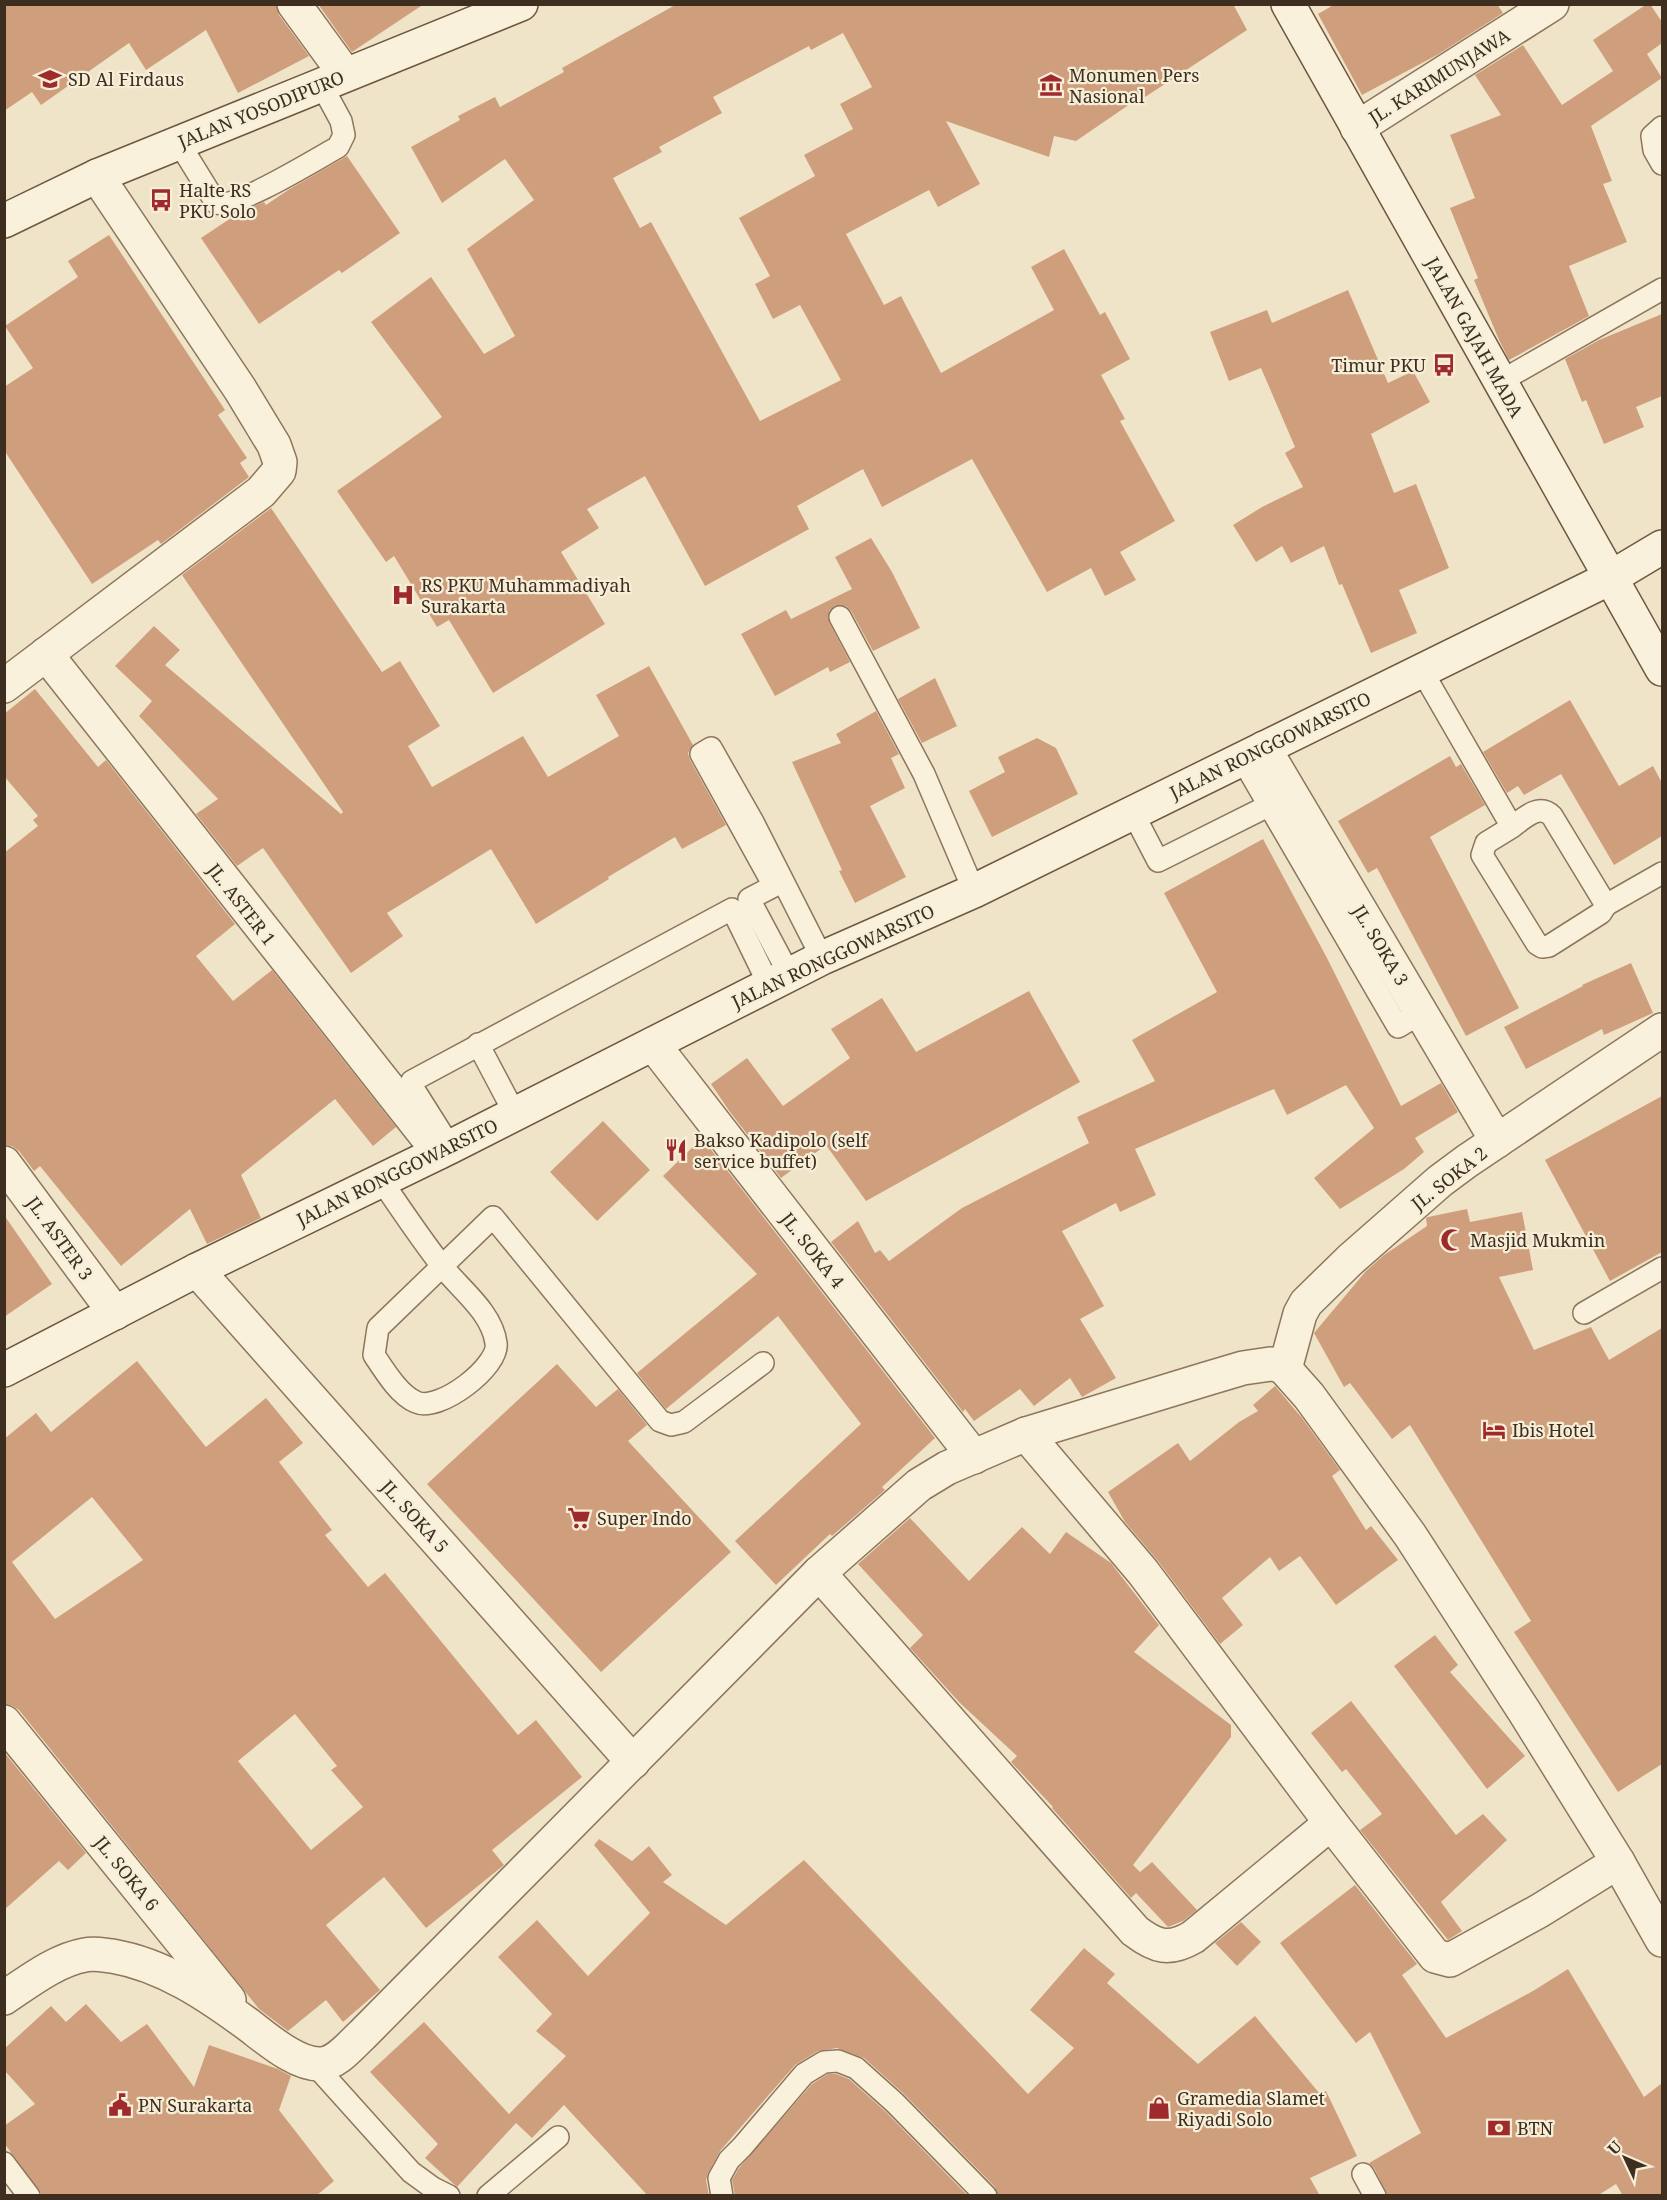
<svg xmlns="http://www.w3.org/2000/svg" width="1667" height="2200" viewBox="0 0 1667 2200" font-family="'Noto Serif',serif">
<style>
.building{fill:#cf9f7d;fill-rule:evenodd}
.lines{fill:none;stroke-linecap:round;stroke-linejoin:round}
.service-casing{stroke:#8d765c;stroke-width:24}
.minor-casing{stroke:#8d765c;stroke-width:36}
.secondary-casing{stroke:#6f573f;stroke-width:36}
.service{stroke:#faf1dc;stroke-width:21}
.minor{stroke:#faf1dc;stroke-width:33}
.secondary{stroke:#faf1dc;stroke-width:33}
.labels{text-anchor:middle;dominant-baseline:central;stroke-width:4.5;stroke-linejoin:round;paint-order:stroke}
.poi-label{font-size:18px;fill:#3d2e20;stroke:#f7eed8;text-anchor:start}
.street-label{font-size:18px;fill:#3d2e20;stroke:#f7eed8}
</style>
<rect width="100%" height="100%" fill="#f0e4c8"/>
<g class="building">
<path d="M4,4h272l3,11 30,41 -71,37 -32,-63 -60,40 -17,-27 -88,62 -9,-13 -28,19z"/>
<path d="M318,4h106l-72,48z"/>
<path d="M677,4h556l14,26 -111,73 -3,-1 -57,39 -22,-5 -5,21 -103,-36 34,63 -42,23 -9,-17 -83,44 38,71 17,-9 40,77 113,-63 -23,-43 33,-18 36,66 5,-3 25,47 -29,16 24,44 -5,2 55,100 -55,31 16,28 -31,16 -14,-28 -44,24 -75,-133 -90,48 -19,-38 -66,37 12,23 -104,57 -60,-110 -58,33 12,19 -38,24 44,72 -112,69 -44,-73 -12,7 -43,-71 -8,6 -49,-71 105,-74 -71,-95 60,-45 53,77 31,-18 -48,-87 67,-49 -29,-41 -63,44 -31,-56 49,-27 -2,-4 37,-19 5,10 64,-35 -2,-4zM843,33l29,54 -32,17 13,25 -49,26 11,21 -76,42 31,58 -15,8 18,35 27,-14 41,75 -81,41 -109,-199 -11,6 -27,-50 49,-26 -3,-5 63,-34 -9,-16 96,-51 2,4z"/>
<path d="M1335,4h162l6,9 -66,42 -75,40 -44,-81z"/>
<path d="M1647,4h3l12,18v21l-15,11 15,24 -71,48 21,55 -9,3 24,58 -58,24 20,50 -80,44 -10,-20 -25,-60 4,-2 -28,-70 25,-10 -25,-63 51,-20 -26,-40 48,-30 39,60 51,-34 -20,-31z"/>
<path d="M347,156l53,77 -58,40 -3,-3 -80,54 -58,-86 39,-26 24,-10 2,3 22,-15z"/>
<path d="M109,235l116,175 -7,5 29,43 -7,5 9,14 -88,67 -3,-4 -66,44 -88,-134v-63l29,-19 -28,-42 73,-49 -10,-16z"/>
<path d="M1348,290l40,93 25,-12 17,31 -59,32 23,59 22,-9 33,84 -50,22 18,43 -46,20 -29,-69 -3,1 -15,-39 -33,17 -9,-17 -26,16 -23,-37 29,-18 41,-20 -18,-34 10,-6 -34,-79 -32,13 -19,-49 57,-22 5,13z"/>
<path d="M1662,314v82l-26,11 8,20 -40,17 -18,-44 -4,2 -17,-43 34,-19z"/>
<path d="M271,508l111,164 18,-11 40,65 -32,20 24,41 91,-51 25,41 71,-41 -23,-41 53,-29 44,79 -5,8 2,7 36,65 -44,24 -7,-12 -67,40 1,2 -73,45 -45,-75 -104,64 16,23 -52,37 -88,-125 -26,18 -41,-52 22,-15 -79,-83 13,-15 -37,-35 39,-40 26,24 -15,15 176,149 2,-2 -161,-237z"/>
<path d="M871,538l21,34 28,56 -47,23 -22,-40 -5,-5h-11l-6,5v11l21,40 -20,10 -2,-5 -53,29 -34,-62 45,-24 5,9 61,-30 -17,-32z"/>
<path d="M935,678l22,48 -35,17 -24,-44z"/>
<path d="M35,689l63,78 8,-7 129,164 -39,32 37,45 39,-31 124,157 -23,19 -38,-47 -94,76 20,43 -54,26 -17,-35 -69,57 -81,-100 -6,5 -15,-20 -7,-5 -8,-1v-292l34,-27 -5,-6 5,-4 -34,-40v-62z"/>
<path d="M1570,700l49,86 34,-20 9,17v53l-48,29 -53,-91 -37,21 -6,-9 -11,7 -24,-41z"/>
<path d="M876,711l23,43 -8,4 14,30 -35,18 36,71 -51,26 -16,-32 3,-1 -50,-108 49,-19 -5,-9z"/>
<path d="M1037,738l19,10 22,46 -86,43 -23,-46 36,-19 -7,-15z"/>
<path d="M1450,756l6,11 5,-3 24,41 -55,32 89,171 -53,28 -89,-168 -9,5 -30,-52z"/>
<path d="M1263,839l64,119 74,148 40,-23 17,29 -43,26 9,14 -20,17 -64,40 -26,-31 60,-50 -28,-43 -59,30 -13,-26 -139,60 21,46 -36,17 -4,-9 -54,28 42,75 -24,13 36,59 -34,19 -12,-19 -36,28 -14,-17 -46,32 -9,-12 -2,3 -132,-170 27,-21 17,32 5,-3 9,11 73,-53 127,-65 -12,-26 78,-36 -23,-41 85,-48 -53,-99z"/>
<path d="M1631,963l22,50 -49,22 -2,-6 -76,40 -22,-42 79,-41 -1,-1z"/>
<path d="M1029,991l51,91 -214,119 -40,-56 -45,33 -51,-66 -19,-28 36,-26 36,48 67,-48 -19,-29 51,-31 34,54z"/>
<path d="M1662,1096v156l-52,29 -65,-121z"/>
<path d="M603,1121l47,49 -53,51 -47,-49z"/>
<path d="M702,1138l233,300 -53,49 3,3 -53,46 -2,-2 -54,51 -41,-44 126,-117 -83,-108 -112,93 -29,-36 120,-99 -94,-98z"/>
<path d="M1467,1209l3,13 52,-10 11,58 -34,7 35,73 57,-23 18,33 53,-32v436l-44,28 -104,-160 17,-11 -121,-196 -18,14 -42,-56 -6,4 -30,-54 52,-62 18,-16 43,-29 -1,-8 2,-1z"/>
<path d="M4,1215l48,69 -48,33z"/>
<path d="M137,1361l69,86 60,-49 37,45 -24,19 53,68 -7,5 43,52 17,-14 133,162 18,-15 46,57 -90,73 12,15 -78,63 -42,-51 -58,48 54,65 -37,32 -17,-22 -38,31 -29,-22 -240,-299 -8,-5 -7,-1v-265l32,-26 15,19zM92,1497l51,63 -88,59 -43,-57zM295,1714l42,52 -6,4 32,37 -52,43 -73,-89z"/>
<path d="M557,1364l39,43 22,-18 29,36 -19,16 103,111 -130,120 -174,-188z"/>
<path d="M1275,1386l27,32 38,52 -8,6 34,54 5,-4 27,34 -62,45 -36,-49 -21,15 -9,-14 -48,41 21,27 -23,19 -62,-83 -33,-39 -17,-30 70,-49 12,18 49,-39 19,-11 -5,-6z"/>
<path d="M910,1518l59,63 53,-54 28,27 16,-22 45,31 48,62 -25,27 97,73v12l-98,128 7,7 12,-10 45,48 -14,11 -15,6 -32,-34 -5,5 -79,-90 1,-1 -42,-45 6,-6 -57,-53 -50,-55 13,-13 -65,-71z"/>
<path d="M1435,1635l23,30 -8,7 75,84 -38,33 -93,-123z"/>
<path d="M1351,1701l105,134 27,-21 24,26 -66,62 21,29 -14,9 -88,-110 22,-16 -36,-45 -4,3 -31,-39z"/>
<path d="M4,1752l82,101 -18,17 -9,-9 -55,49z"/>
<path d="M599,1839l33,22 17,-15 23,29 -9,7 63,43 78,-65 224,234 46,-46 -44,-38 54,-62 31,26 -8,9 91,81 57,-48 65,78 6,-3 31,65 -47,22 10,18h-322l-3,-9 -91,-93 -40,-36 -27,-10 -19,3 -23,14 -75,86 -12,22 -2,7 3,16h-61l-84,-91 -32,33 -16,-15 -59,64 -32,-29 13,-14 -68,-72 54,-50 85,92 57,-58 -30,-25 16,-17 -54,-57 39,-37 51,56 62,-63 -56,-68z"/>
<path d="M1355,1885l62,79 -15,11 44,63 87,-47 35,-22 76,128 18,-14v113h-39l-7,-12 -19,12h-209l-14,-28 -5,-5 52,-30 -51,-101 -14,11 -76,-100z"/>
<path d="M1241,1922l20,20 -24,24 -22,-23z"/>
<path d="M86,2004l35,38 26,-18 47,63 15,-42 69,24 13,7 -12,34 55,71 -18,15h-273l-39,-53v-17l31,-22 -31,-34v-21l47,-43 15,16z"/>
<path d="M828,2074h8l13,5 37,33 82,84h-233l-3,-16 7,-12 73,-84z"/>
</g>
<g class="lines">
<g class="service-casing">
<g id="service">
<path d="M1662,127l-10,9 2,14 8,14"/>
<path d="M179,143l37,60c18,7 102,-45 122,-56l6,-12 -3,-14 -20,-37"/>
<path d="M1501,381l161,-92"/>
<path d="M840,617l84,157 50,117"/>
<path d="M1422,671l90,156 -26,16 -4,12 55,89 5,3 7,-1 52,-33 5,-8 -54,-89c-13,-13 -28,2 -40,11"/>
<path d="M1242,759l156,268 23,-14"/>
<path d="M1133,813l25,48 122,-61"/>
<path d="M1606,905l56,-32"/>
<path d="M789,974l-40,-75 25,-13 -73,-132 10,-6 42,74 69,136"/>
<path d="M478,1044l37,70"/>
<path d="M442,1134l-29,-46 -1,-7 320,-172 37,76"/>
<path d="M381,1180c20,29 39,58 61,86 18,23 50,46 54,77 4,23 -57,70 -80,59 -17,-7 -32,-32 -42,-47l4,-27 115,-111 167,204 11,4 13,-3 79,-59"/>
<path d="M1584,1313l78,-45"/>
<path d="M314,2064l97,108 22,16 16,8"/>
<path d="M4,2163l25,33"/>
<path d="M1363,2174l12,22"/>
<path d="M488,2196l70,-59"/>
<path d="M722,2196l-3,-18 10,-18 13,-13 62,-73 20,-12 14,-1 18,7 39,35 91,93"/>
</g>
</g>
<g class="minor-casing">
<g id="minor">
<path d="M294,4l51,70"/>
<path d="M1357,128l195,-124"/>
<path d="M46,654l393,498"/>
<path d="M4,686l257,-194 18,-21 1,-9 -6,-17 -34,-56 -143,-213"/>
<path d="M1264,748l233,393"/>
<path d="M653,1044l321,413"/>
<path d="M4,1163l111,150"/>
<path d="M197,1270l436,492"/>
<path d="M1285,1369l15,-55 6,-11 44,-43 90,-79 27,-20 195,-131"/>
<path d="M1026,1434l117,138 188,251 104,133 15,4 89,-49 79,-49"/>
<path d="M819,1573l316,358c21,16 34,20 58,6l138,-114"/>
<path d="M4,1722l225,278"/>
<path d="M4,1998c24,-16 52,-38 81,-43 9,-2 18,0 27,1 52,9 96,39 138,70 17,13 48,40 72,38 16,-2 28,-18 40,-29l457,-462 100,-88 28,-17 79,-34 180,-55 37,-11 27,-4 9,1 6,4 24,27 101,139 114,176 94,151 44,78"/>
</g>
</g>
<g class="secondary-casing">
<g id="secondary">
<path d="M1288,4l374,665"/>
<path d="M4,221l93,-45 424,-172"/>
<path d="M4,1370l193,-100 253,-123 372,-189 152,-67 636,-313 52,-31"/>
</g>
</g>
<use href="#service" class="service"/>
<use href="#minor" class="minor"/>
<use href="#secondary" class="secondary"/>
</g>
<defs>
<g id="school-bare" transform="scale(1.8)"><path d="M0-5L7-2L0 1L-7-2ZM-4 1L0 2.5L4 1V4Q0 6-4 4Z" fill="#9e2a2b" stroke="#f7eed8" stroke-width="2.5" paint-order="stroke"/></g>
<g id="museum-bare" transform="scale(1.8)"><path d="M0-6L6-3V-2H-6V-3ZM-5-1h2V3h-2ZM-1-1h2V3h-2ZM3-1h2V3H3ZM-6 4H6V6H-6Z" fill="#9e2a2b" stroke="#f7eed8" stroke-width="2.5" paint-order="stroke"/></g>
<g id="bus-bare" transform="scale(1.8)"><path d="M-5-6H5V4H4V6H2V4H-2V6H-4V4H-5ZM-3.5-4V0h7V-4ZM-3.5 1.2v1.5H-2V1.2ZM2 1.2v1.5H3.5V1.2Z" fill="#9e2a2b" stroke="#f7eed8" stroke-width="2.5" paint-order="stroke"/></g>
<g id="hospital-bare" transform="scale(1.8)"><path d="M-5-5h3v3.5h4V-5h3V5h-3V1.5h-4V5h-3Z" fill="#9e2a2b" stroke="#f7eed8" stroke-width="2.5" paint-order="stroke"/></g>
<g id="restaurant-bare" transform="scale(1.8)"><path d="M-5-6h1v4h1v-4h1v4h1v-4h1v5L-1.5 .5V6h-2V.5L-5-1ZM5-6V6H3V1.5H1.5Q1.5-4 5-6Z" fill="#9e2a2b" stroke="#f7eed8" stroke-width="2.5" paint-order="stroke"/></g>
<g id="mosque-bare" transform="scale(1.8)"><path d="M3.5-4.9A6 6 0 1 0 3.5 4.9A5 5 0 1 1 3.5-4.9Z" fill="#9e2a2b" stroke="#f7eed8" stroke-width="2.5" paint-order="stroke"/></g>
<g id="hotel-bare" transform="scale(1.8)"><path d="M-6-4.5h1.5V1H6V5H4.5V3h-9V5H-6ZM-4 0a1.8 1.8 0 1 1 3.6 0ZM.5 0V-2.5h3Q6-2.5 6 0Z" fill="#9e2a2b" stroke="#f7eed8" stroke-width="2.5" paint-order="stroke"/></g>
<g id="supermarket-bare" transform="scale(1.8)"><path d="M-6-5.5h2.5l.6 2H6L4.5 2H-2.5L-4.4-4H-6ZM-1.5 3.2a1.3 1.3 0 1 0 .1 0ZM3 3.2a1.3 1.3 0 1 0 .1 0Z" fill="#9e2a2b" stroke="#f7eed8" stroke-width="2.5" paint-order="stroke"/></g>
<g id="civic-bare" transform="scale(1.8)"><path d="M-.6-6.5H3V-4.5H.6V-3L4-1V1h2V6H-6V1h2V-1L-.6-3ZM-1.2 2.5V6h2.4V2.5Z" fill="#9e2a2b" stroke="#f7eed8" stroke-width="2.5" paint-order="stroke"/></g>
<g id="shop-bare" transform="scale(1.8)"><path d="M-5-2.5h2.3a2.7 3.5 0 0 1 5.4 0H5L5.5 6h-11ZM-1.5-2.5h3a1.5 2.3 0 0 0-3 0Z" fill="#9e2a2b" stroke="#f7eed8" stroke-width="2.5" paint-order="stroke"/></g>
<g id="bank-bare" transform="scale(1.8)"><path d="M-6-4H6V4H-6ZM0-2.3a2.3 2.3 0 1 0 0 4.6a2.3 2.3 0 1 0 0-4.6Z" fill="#9e2a2b" stroke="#f7eed8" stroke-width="2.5" paint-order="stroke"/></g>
</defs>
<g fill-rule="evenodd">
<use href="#school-bare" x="50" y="79"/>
<use href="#museum-bare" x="1051" y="85"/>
<use href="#bus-bare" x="161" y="200"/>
<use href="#bus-bare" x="1444" y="365"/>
<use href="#hospital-bare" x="403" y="595"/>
<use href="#restaurant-bare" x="676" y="1150"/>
<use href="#mosque-bare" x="1452" y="1240"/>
<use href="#hotel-bare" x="1494" y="1430"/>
<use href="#supermarket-bare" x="579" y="1518"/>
<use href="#civic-bare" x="120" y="2105"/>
<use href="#shop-bare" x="1159" y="2108"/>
<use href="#bank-bare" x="1499" y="2128"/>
</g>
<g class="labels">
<g class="poi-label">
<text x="1069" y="75">Monumen Pers<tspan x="1069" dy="21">Nasional</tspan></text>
<text x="68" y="79">SD Al Firdaus</text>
<text x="179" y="190">Halte RS<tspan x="179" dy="21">PKU Solo</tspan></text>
<text x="1426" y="365" text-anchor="end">Timur PKU</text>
<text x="421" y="585">RS PKU Muhammadiyah<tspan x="421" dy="21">Surakarta</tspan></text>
<text x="694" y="1140">Bakso Kadipolo (self<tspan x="694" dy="21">service buffet)</tspan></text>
<text x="1470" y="1240">Masjid Mukmin</text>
<text x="1512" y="1430">Ibis Hotel</text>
<text x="597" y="1518">Super Indo</text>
<text x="1177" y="2098">Gramedia Slamet<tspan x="1177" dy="21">Riyadi Solo</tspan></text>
<text x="138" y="2105">PN Surakarta</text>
<text x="1517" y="2128">BTN</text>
</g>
<g class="street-label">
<text transform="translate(1439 76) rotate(-32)">JL. KARIMUNJAWA</text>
<text transform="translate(261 109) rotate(-22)">JALAN YOSODIPURO</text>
<text transform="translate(1475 337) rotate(61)">JALAN GAJAH MADA</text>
<text transform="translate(1270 745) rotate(-26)">JALAN RONGGOWARSITO</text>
<text transform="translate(242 904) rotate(52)">JL. ASTER 1</text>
<text transform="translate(1381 945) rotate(59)">JL. SOKA 3</text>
<text transform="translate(833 956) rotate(-25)">JALAN RONGGOWARSITO</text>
<text transform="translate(397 1172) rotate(-26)">JALAN RONGGOWARSITO</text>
<text transform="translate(1449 1178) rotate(-38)">JL. SOKA 2</text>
<text transform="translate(60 1238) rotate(54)">JL. ASTER 3</text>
<text transform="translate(813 1250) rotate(52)">JL. SOKA 4</text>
<text transform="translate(415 1516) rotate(48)">JL. SOKA 5</text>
<text transform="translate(127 1873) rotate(51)">JL. SOKA 6</text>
</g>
</g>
<rect width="1667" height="2200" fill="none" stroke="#3d2e20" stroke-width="12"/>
<g transform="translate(1625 2158) rotate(314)" stroke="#f7eed8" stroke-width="4.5" paint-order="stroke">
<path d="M0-4.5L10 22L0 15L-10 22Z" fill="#3d2e20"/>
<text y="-9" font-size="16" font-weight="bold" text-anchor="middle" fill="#3d2e20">U</text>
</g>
</svg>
